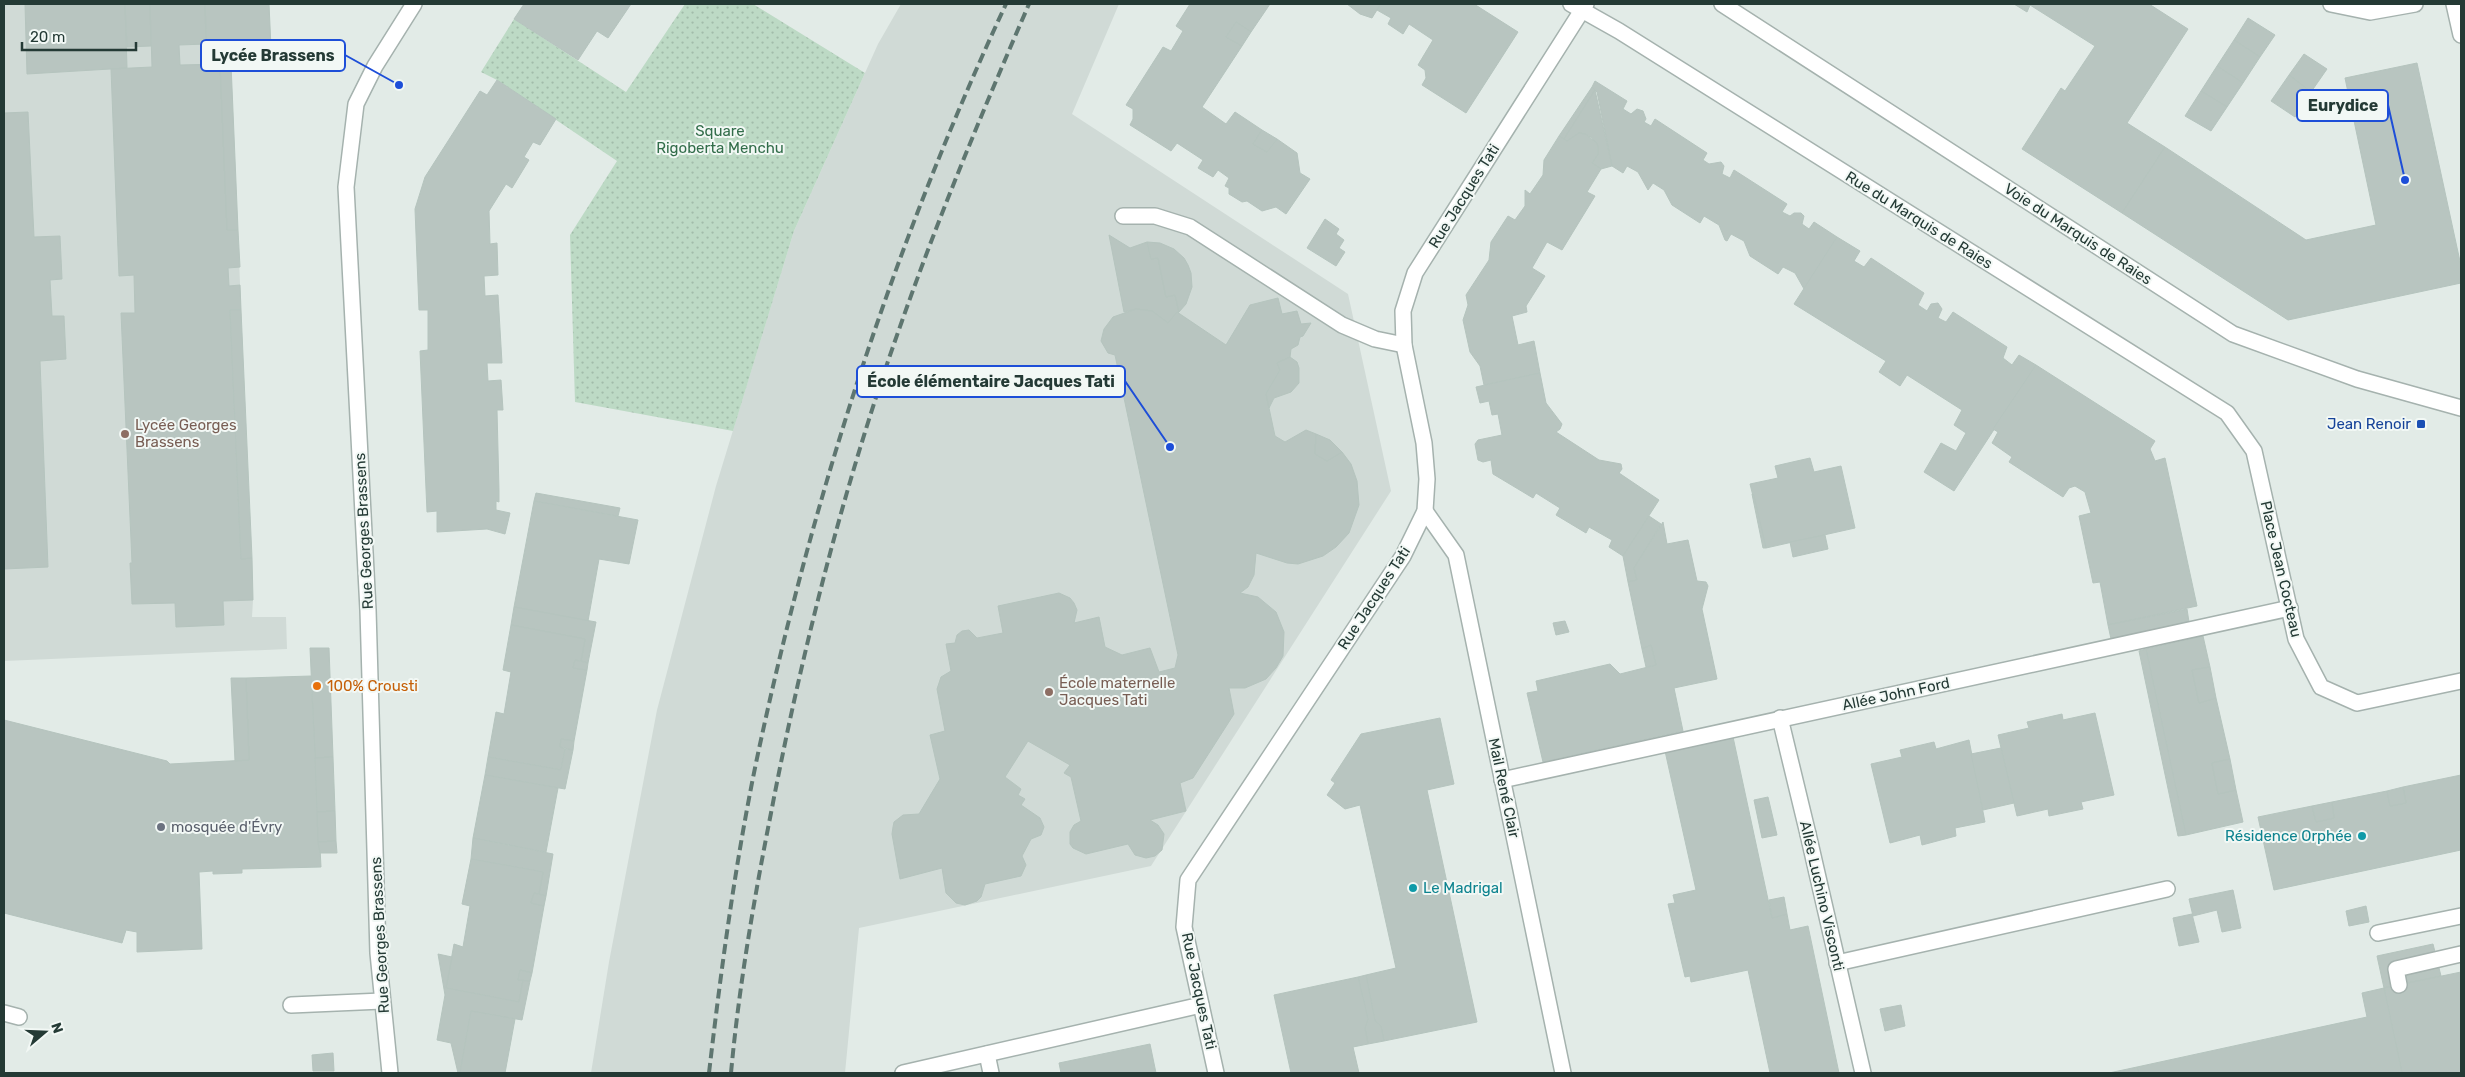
<svg xmlns="http://www.w3.org/2000/svg" width="2465" height="1077" viewBox="0 0 2465 1077" font-family="Rubik,sans-serif">
<style>
.built{fill:#d0dad6}
.green{fill:url(#green-dots)}
.building{fill:#b8c5c0;stroke:#b5c4be}
.lines{fill:none;stroke-linecap:round;stroke-linejoin:round}
.service-casing{stroke:#a5b2ae;stroke-width:18}
.pedestrian-casing{stroke:#a5b2ae;stroke-width:18}
.minor-casing{stroke:#a5b2ae;stroke-width:18}
.service{stroke:#fff;stroke-width:15}
.pedestrian{stroke:#fff;stroke-width:15}
.minor{stroke:#fff;stroke-width:15}
.rail{stroke:#5e7670;stroke-width:4;stroke-dasharray:10 5;stroke-linecap:butt}
.transit-dot{fill:#1a4fb4;stroke:#f2f8f5;stroke-width:2}
.education-dot{fill:#8d6e63;stroke:#f2f8f5;stroke-width:2}
.food-dot{fill:#e8710a;stroke:#f2f8f5;stroke-width:2}
.worship-dot{fill:#6b7280;stroke:#f2f8f5;stroke-width:2}
.culture-dot{fill:#0f9aa8;stroke:#f2f8f5;stroke-width:2}
.labels{text-anchor:middle;dominant-baseline:central;stroke-width:4;stroke-linejoin:round;paint-order:stroke}
.park-label{font-size:15px;fill:#326d4a;stroke:#f2f8f5}
.street-label{font-size:15px;fill:#243a35;stroke:#f2f8f5}
.transit-label{font-size:15px;fill:#164399;stroke:#f2f8f5;text-anchor:end}
.education-label{font-size:15px;fill:#785e54;stroke:#f2f8f5;text-anchor:start}
.food-label{font-size:15px;fill:#c56008;stroke:#f2f8f5;text-anchor:start}
.worship-label{font-size:15px;fill:#5b616d;stroke:#f2f8f5;text-anchor:start}
.culture-label{font-size:15px;fill:#0d838f;stroke:#f2f8f5;text-anchor:end}
.leader{fill:none;stroke:#1d4ed8;stroke-width:2}
.callout-dot{fill:#1d4ed8;stroke:#f2f8f5;stroke-width:2}
.callout{fill:#f2f8f5;stroke:#1d4ed8;stroke-width:2}
.callout-label{font-size:16px;text-anchor:middle;font-weight:bold;fill:#243a35}
</style>
<defs>
<pattern id="green-dots" width="8" height="8" patternUnits="userSpaceOnUse" patternTransform="scale(1.25)"><rect width="8" height="8" fill="#bddac5"/><path d="M2 2h.1M6 6h.1" fill="none" stroke="#a2bcaa" stroke-width="1.8" stroke-linecap="round"/></pattern>
</defs>
<rect width="100%" height="100%" fill="#e2ebe7"/>
<g class="built">
<path d="M4,4h265l2,44 -40,2v14l22,536 -1,17h34l1,32 -283,12z"/>
<path d="M901,4h218l-47,110 276,180 43,197 -240,375 -292,62 -14,145h-254l18,-111 48,-252 59,-224 78,-255 84,-187z"/>
</g>
<path class="green" d="M685,4h68l112,69 -71,158 -61,200 -158,-29 -5,-167 47,-74 -120,-81 -16,-8 33,-53 112,73z"/>
<g class="building">
<path d="M25,4h100l2,64 -100,6z"/>
<path d="M125,4h25l1,42 -24,1z"/>
<path d="M150,4h55l1,40 -27,1 1,20 40,-1 7,166h11l2,37 -12,1 1,18 11,-1 1,25h-11l11,249 11,-1 1,42 -30,1 1,24 -48,2 -1,-24 -43,1 -2,-41h2l-11,-250h14l-1,-38 -15,1 -8,-207 41,-2z"/>
<path d="M205,4h64l2,44 -64,3z"/>
<path d="M524,4h107l-23,34 -11,-7 -19,29 -64,-41z"/>
<path d="M1190,4h80l-19,28 -15,-10 -10,15 16,9 -40,61 24,17 9,-12 27,18 -9,14 14,8 10,-13 20,14 3,20 10,6 -24,35 -10,-7 -14,4 -15,-10 -5,1 -13,-8v-6l-4,-2 4,-8 -11,-8 -5,7 -15,-9 5,-8 -26,-17 -6,8 -41,-26 3,-6v-10l-7,-4 37,-58 8,4 12,-20 -7,-5z"/>
<path d="M1347,4h32l1,1 -8,13 -12,-4z"/>
<path d="M1381,4h93l44,28 -52,81 -44,-28 4,-7 -1,-8 -7,-5 15,-25 -24,-16 -6,10 -15,-10 3,-6 -14,-8z"/>
<path d="M2014,4h135l39,25 -61,94 38,24 -43,66 -100,-64 39,-61 4,3 30,-45 -65,-41 -3,7z"/>
<path d="M2248,18l27,17 -15,22 -26,-17z"/>
<path d="M1236,22l15,10 -9,14 -16,-9z"/>
<path d="M2234,40l26,17 -17,26 -26,-17z"/>
<path d="M2304,54l23,15 -16,23 -22,-17z"/>
<path d="M2417,63l44,203v17l-173,37 -166,-107 43,-66 141,93 70,-15 -31,-147z"/>
<path d="M220,64h11l7,166h-11z"/>
<path d="M2217,66l26,17 -16,24 -26,-16z"/>
<path d="M2289,75l22,17 -16,25 -24,-16z"/>
<path d="M497,80l59,39 -16,26 -7,-3 -9,15 5,3 -17,28 -6,-4 -17,27 1,33 7,-1 1,32 -14,1 1,20 13,-1 4,68h-15l1,18 13,-1 2,30h-6l2,81v11l-3,-1v9l14,3 -5,21 -18,-5 -50,3v-21l-10,1 -7,-161 8,-1v-40h-9l-4,-101 10,-32 55,-86 7,4z"/>
<path d="M1595,81l32,20 -4,8 8,5 6,-5 6,2 3,8 -2,3 7,4 4,-7 52,34 -4,7 6,4 12,-2 3,4 -2,8 8,4 4,-8 53,34 -5,8 8,4 4,-3h7l3,3 -2,8 7,5 5,-7 23,15 -33,52 -9,-16 -12,-6 -5,7 -28,-18 -6,-15 -13,-7 -4,7 -2,-1 -6,-15 -15,-9 -4,7 -28,-18 -8,-15 -11,-7 -5,7 -10,-18 -11,-6 -4,7 -11,-7 -15,-74 -5,-5z"/>
<path d="M1592,87l3,3 -31,49 -5,-3z"/>
<path d="M1595,90l17,76 -11,3 -9,-6 6,-9v-7l-6,-9 -7,-4 -6,-1 -12,8 -3,-2z"/>
<path d="M2201,91l26,16 -16,24 -26,-15z"/>
<path d="M28,112l6,125 26,-1 2,43 -12,1 2,36h12l2,43 -26,2 8,206 -44,2v-456z"/>
<path d="M1262,130l15,9 -10,13 -14,-8z"/>
<path d="M1579,133l6,1 12,9 1,4v7l-6,9 9,6 -14,23 8,4 -33,54 -15,-8 -15,26 13,8 -19,30 1,6 -15,4 6,29 16,-4 6,32 -56,12 -4,-19 -10,-14 -7,-32 5,-15 -2,-10 23,-35 2,-18 17,-26 7,4 10,-14v-16l5,4 13,-19 1,-15 15,-24 8,5z"/>
<path d="M1325,219l14,10 -3,5 8,6 -5,8 6,4 -9,14 -29,-18z"/>
<path d="M1109,235l21,13 17,-6 4,17 7,-1 8,39 9,-2 4,17 -11,11 -16,-12 -16,-2 -12,3z"/>
<path d="M1837,237l23,14 -6,10 10,6 7,-9 53,35 -6,12 9,6 4,-7 7,-1 4,6 -4,9 8,4 7,-10 54,35 -4,11 9,7 7,-10 17,10 -82,126 -30,-19 17,-29 15,8 10,-18 -12,-8 8,-15 -55,-35 -7,11 -21,-14 7,-11 -92,-57z"/>
<path d="M1147,242l13,1 14,6 10,9 4,7 3,8 1,14 -6,17 -7,8 -4,-17 -9,2 -8,-39 -7,1z"/>
<path d="M1278,298l4,16 15,-3 4,13 10,-1 -8,13 -3,1 -2,8 -7,4 -1,8 -13,6 3,7 -14,24 9,42 10,6 21,-12 10,4 -1,20 12,7 15,-9 9,12 6,17 2,24 -10,28 -13,14 -13,9 -25,8 -11,-1 -31,-10 -2,22 -6,12 -8,6 18,4 18,15 8,20 -1,24 -7,12 -10,11 -21,9h-16l5,26 -41,64 -13,5 6,28 -36,9 8,5 6,9 -2,16 -7,6 -9,2 -11,-3 -7,-11 -42,10 -13,-6 -3,-4v-12l4,-7 7,-4 -10,-44 -7,-4 6,-8 -42,-24 -23,36 16,12 -3,6 7,4 -4,6 19,13 4,9 -3,8 -10,4 -9,17 4,9 -5,11 -36,8 -4,13 -4,4 -12,4 -9,-2 -10,-10 -4,-25 -42,11 -8,-45 1,-7 1,-5 9,-7 16,-1 21,-35 -10,-44 15,-4 -8,-42 4,-12 10,-6 -5,-27 9,-1 2,-8 5,-4 7,-1 8,8 26,-5 -5,-27 61,-13 11,5 4,5 3,7 -3,13 25,-6 6,30 17,8 28,-7 9,24 16,-4 3,-13 -63,-300 -7,-2 -7,-12 3,-12 9,-12 23,-8 16,2 16,12 9,-11 49,33 24,-40z"/>
<path d="M230,310h11l11,248 -11,1z"/>
<path d="M1290,357l7,5 2,6v15l-8,9 -17,6 -5,10 -3,-14 14,-24 -3,-7z"/>
<path d="M2036,365l119,76 -5,8 5,12 10,-3 32,148 -89,19 -8,-43 -7,1 -14,-67 12,-3 -6,-21 -10,-6 -6,2 -6,9 -54,-35 3,-5 -20,-14 6,-11 -5,-3z"/>
<path d="M1540,373l6,30 16,21 -2,5 -4,3 43,28 22,4 1,5 -3,4 40,27 -36,56 -14,-9 3,-7 -23,-13 -3,6 -30,-18 4,-7 -24,-15 -3,5 -40,-24 -2,-14 -8,2 -5,-2 -3,-16 3,-4 24,-5 -4,-21 -6,1 -3,-14 -9,2 -4,-16z"/>
<path d="M1316,434l14,6 12,12 -15,9 -12,-7z"/>
<path d="M1810,458l4,14 27,-6 14,62 -89,20 -16,-64 28,-6 -3,-12z"/>
<path d="M536,493l84,15 -2,8 -84,-15z"/>
<path d="M1752,494l2,1 12,53h-3z"/>
<path d="M534,501l104,19 -9,44 -30,-5 -11,62 -74,-14z"/>
<path d="M1649,516l12,8 -27,44 3,12 -9,2 -5,-26z"/>
<path d="M1663,522l4,22 21,-4 9,41 9,1 2,4 -6,23 15,70 -43,9 9,43 -140,31 -16,-69 11,-2 -2,-10 74,-17 10,10 36,-9 -5,-20 -9,4 -14,-67 9,-2 -3,-12z"/>
<path d="M1825,535l3,14 -35,8 -3,-15z"/>
<path d="M514,607l82,15 -8,41 -7,-2 4,-22 -74,-14z"/>
<path d="M2187,609l2,13 -78,17 -3,-14z"/>
<path d="M1565,621l4,11 -13,3 -3,-12z"/>
<path d="M511,625l74,14 -4,22 -6,-1 -2,8 14,2 -13,71 -13,-2 -1,8 5,2 -4,21 -73,-13 8,-45 8,2 7,-42 -8,-2z"/>
<path d="M2203,636l7,31 -18,3 7,33 17,-5 14,61 -18,4 6,31 18,-4 7,32 -57,13 -40,-186z"/>
<path d="M1651,645l5,20 -10,2 -4,-18z"/>
<path d="M310,648h19l4,109 -18,1z"/>
<path d="M2146,649l40,186 -8,1 -39,-185z"/>
<path d="M575,660l13,3 -1,7 -14,-2z"/>
<path d="M2210,667l6,31 -17,5 -7,-33z"/>
<path d="M311,676l10,191 -79,2v4l-29,1v-3l-14,1 3,77 -65,3v-20l-11,-2 -4,13 -118,-30v-193l163,41 3,3 79,-4 -3,-82z"/>
<path d="M231,678h15l3,82 -14,1z"/>
<path d="M2095,713l19,82 -33,7 2,7 -34,7 -1,-7 -31,7 -19,-81 31,-7 -2,-6 35,-8 1,6z"/>
<path d="M1440,718l14,66 -27,6 50,232 -93,19 -3,-15 -6,-5 -9,-46 30,-7 -36,-163 -15,4 -18,-14 8,-12 -4,-3 30,-46z"/>
<path d="M1733,737l39,181 15,-4 3,16 18,-4 31,147h-69l-22,-103 -57,12 -1,-6 -5,1 -17,-73 7,-1 -2,-8 23,-5 -31,-139z"/>
<path d="M561,739l13,2 -1,9 -13,-3z"/>
<path d="M1969,740l16,82 -30,6 1,8 -34,9 -2,-10 -30,8 -19,-79 31,-7 -2,-7 34,-8 2,7z"/>
<path d="M2001,748l13,55 -31,7 -12,-56z"/>
<path d="M565,749l8,1 -8,39 -80,-14 3,-18 73,13z"/>
<path d="M333,757l2,54 -18,1 -2,-54z"/>
<path d="M2230,759l6,31 -18,4 -6,-31z"/>
<path d="M485,775l73,13 -12,64 -73,-14z"/>
<path d="M2461,775v75l-187,40 -16,-73 54,-11 4,16 18,-4 -2,-16 55,-11 3,15 16,-3 -3,-16z"/>
<path d="M2403,787l3,16 -16,3 -3,-15z"/>
<path d="M1768,797l9,38 -15,3 -8,-38z"/>
<path d="M2332,802l2,16 -18,4 -4,-16z"/>
<path d="M335,811l1,30 -18,1 -1,-30z"/>
<path d="M473,838l80,16 -7,42 -7,-2 4,-22 -72,-13z"/>
<path d="M336,841l1,12h-17l-2,-11z"/>
<path d="M471,859l72,13 -4,22 -5,-1 -3,10 13,3 -12,67 -12,-3 -2,10h5l-4,22 -73,-14 8,-44 9,3 7,-41 -8,-2z"/>
<path d="M2233,890l8,38 -19,4 -5,-22 -24,6 -4,-17z"/>
<path d="M534,893l12,3 -2,10 -13,-3z"/>
<path d="M1784,897l3,17 -15,4 -3,-18z"/>
<path d="M2366,906l3,16 -20,4 -3,-15z"/>
<path d="M2192,914l7,28 -20,4 -6,-28z"/>
<path d="M2433,944l8,32 -57,12 -7,-32z"/>
<path d="M438,954l14,3 -6,31 73,14 4,-22 7,1 -8,39 -51,-9 -11,62h-2l-7,-30 -14,-3 8,-45z"/>
<path d="M520,970l12,3 -2,8 -12,-1z"/>
<path d="M2461,972v101h-59l-18,-85z"/>
<path d="M1366,975l9,46 6,5 3,15 -16,3 -3,-16 3,-9 -10,-42z"/>
<path d="M1358,977l10,42 -3,9 3,16 -15,3 6,26h-68l-17,-78z"/>
<path d="M2384,988l18,85h-263l-2,-6 230,-50 -5,-24z"/>
<path d="M1901,1005l4,21 -20,5 -5,-22z"/>
<path d="M471,1011l44,8 -10,54h-45z"/>
<path d="M1150,1044l6,29h-95l-2,-10z"/>
<path d="M333,1053l1,18h-21l-1,-16z"/>
<path d="M2137,1067l2,6h-30z"/>
</g>
<g class="lines">
<g class="service-casing">
<g id="service">
<path d="M1722,4l511,330 124,45 104,29"/>
<path d="M1123,216h32l35,11 152,98 33,14 29,6"/>
<path d="M1808,834l55,239"/>
<path d="M2378,933l83,-17"/>
<path d="M1837,963l330,-74"/>
<path d="M2399,985l-3,-16 65,-15"/>
<path d="M291,1005l91,-4"/>
<path d="M4,1013l15,4"/>
<path d="M987,1054l4,19"/>
<path d="M903,1073l298,-68"/>
</g>
</g>
<g class="pedestrian-casing">
<g id="pedestrian">
<path d="M1425,511l31,44 107,518"/>
<path d="M1780,718l28,116"/>
<path d="M1502,780l788,-172"/>
</g>
</g>
<g class="minor-casing">
<g id="minor">
<path d="M1571,4l48,27 608,382 27,38 42,188 25,48 36,16 104,-22"/>
<path d="M2331,4l39,8 45,-8"/>
<path d="M2454,4l7,31"/>
<path d="M390,1073l-12,-120 -10,-343 -22,-423 10,-83 19,-38 39,-62"/>
<path d="M1216,1073l-32,-146 4,-47 215,-324 22,-45 2,-32 -3,-36 -20,-98 -1,-34 12,-38 171,-269"/>
</g>
</g>
<use href="#service" class="service"/>
<use href="#pedestrian" class="pedestrian"/>
<use href="#minor" class="minor"/>
<g class="rail">
<path d="M709,1073c12,-103 26,-208 47,-310 55,-261 137,-517 250,-759"/>
<path d="M731,1073c8,-87 23,-174 40,-260 32,-167 74,-332 131,-492 38,-108 82,-213 127,-317"/>
</g>
</g>
<rect class="transit-dot" x="2416" y="419" width="10" height="10" rx="2.5"/>
<g class="education-dot">
<circle cx="125" cy="434" r="5"/>
<circle cx="1049" cy="692" r="5"/>
</g>
<circle class="food-dot" cx="317" cy="686" r="5"/>
<circle class="worship-dot" cx="161" cy="827" r="5"/>
<g class="culture-dot">
<circle cx="2362" cy="836" r="5"/>
<circle cx="1413" cy="888" r="5"/>
</g>
<g class="labels">
<g class="park-label">
<text x="720" y="131">Square<tspan x="720" dy="17">Rigoberta Menchu</tspan></text>
</g>
<g class="street-label">
<text transform="translate(1464 196) rotate(-58)">Rue Jacques Tati</text>
<text transform="translate(1919 220) rotate(32)">Rue du Marquis de Raies</text>
<text transform="translate(2078 234) rotate(33)">Voie du Marquis de Raies</text>
<text transform="translate(364 531) rotate(-93)">Rue Georges Brassens</text>
<text transform="translate(2281 569) rotate(77)">Place Jean Cocteau</text>
<text transform="translate(1374 598) rotate(-57)">Rue Jacques Tati</text>
<text transform="translate(1896 694) rotate(-12)">Allée John Ford</text>
<text transform="translate(1504 788) rotate(78)">Mail René Clair</text>
<text transform="translate(1822 896) rotate(77)">Allée Luchino Visconti</text>
<text transform="translate(380 935) rotate(-93)">Rue Georges Brassens</text>
<text transform="translate(1199 991) rotate(78)">Rue Jacques Tati</text>
</g>
<g class="transit-label">
<text x="2411" y="424">Jean Renoir</text>
</g>
<g class="education-label">
<text x="135" y="425">Lycée Georges<tspan x="135" dy="17">Brassens</tspan></text>
<text x="1059" y="683">École maternelle<tspan x="1059" dy="17">Jacques Tati</tspan></text>
</g>
<g class="food-label">
<text x="327" y="686">100% Crousti</text>
</g>
<g class="worship-label">
<text x="171" y="827">mosquée d'Évry</text>
</g>
<g class="culture-label">
<text x="2352" y="836">Résidence Orphée</text>
<text x="1423" y="888" text-anchor="start">Le Madrigal</text>
</g>
</g>
<path class="leader" d="M399 85L345 55M2405 180L2388 105M1170 447L1125 381"/>
<g class="callout-dot">
<circle cx="399" cy="85" r="5"/>
<circle cx="2405" cy="180" r="5"/>
<circle cx="1170" cy="447" r="5"/>
</g>
<g class="callout">
<rect x="201" y="40" width="144" height="31" rx="5"/>
<rect x="2297" y="90" width="91" height="31" rx="5"/>
<rect x="857" y="366" width="268" height="31" rx="5"/>
</g>
<g class="callout-label">
<text x="273" y="61">Lycée Brassens</text>
<text x="2343" y="111">Eurydice</text>
<text x="991" y="387">École élémentaire Jacques Tati</text>
</g>
<rect width="2465" height="1077" fill="none" stroke="#243a35" stroke-width="10"/>
<g transform="translate(45 1032) rotate(71)" stroke="#f2f8f5" stroke-width="4" paint-order="stroke">
<path d="M0-4L9 19L0 12L-9 19Z" fill="#243a35"/>
<text y="-8" font-size="14" font-weight="bold" text-anchor="middle" fill="#243a35">N</text>
</g>
<path d="M22 42v8h114v-8" fill="none" stroke="#243a35" stroke-width="2.5"/>
<text x="30" y="42" font-size="15" fill="#243a35" stroke="#f2f8f5" stroke-width="4" paint-order="stroke">20 m</text>
</svg>
